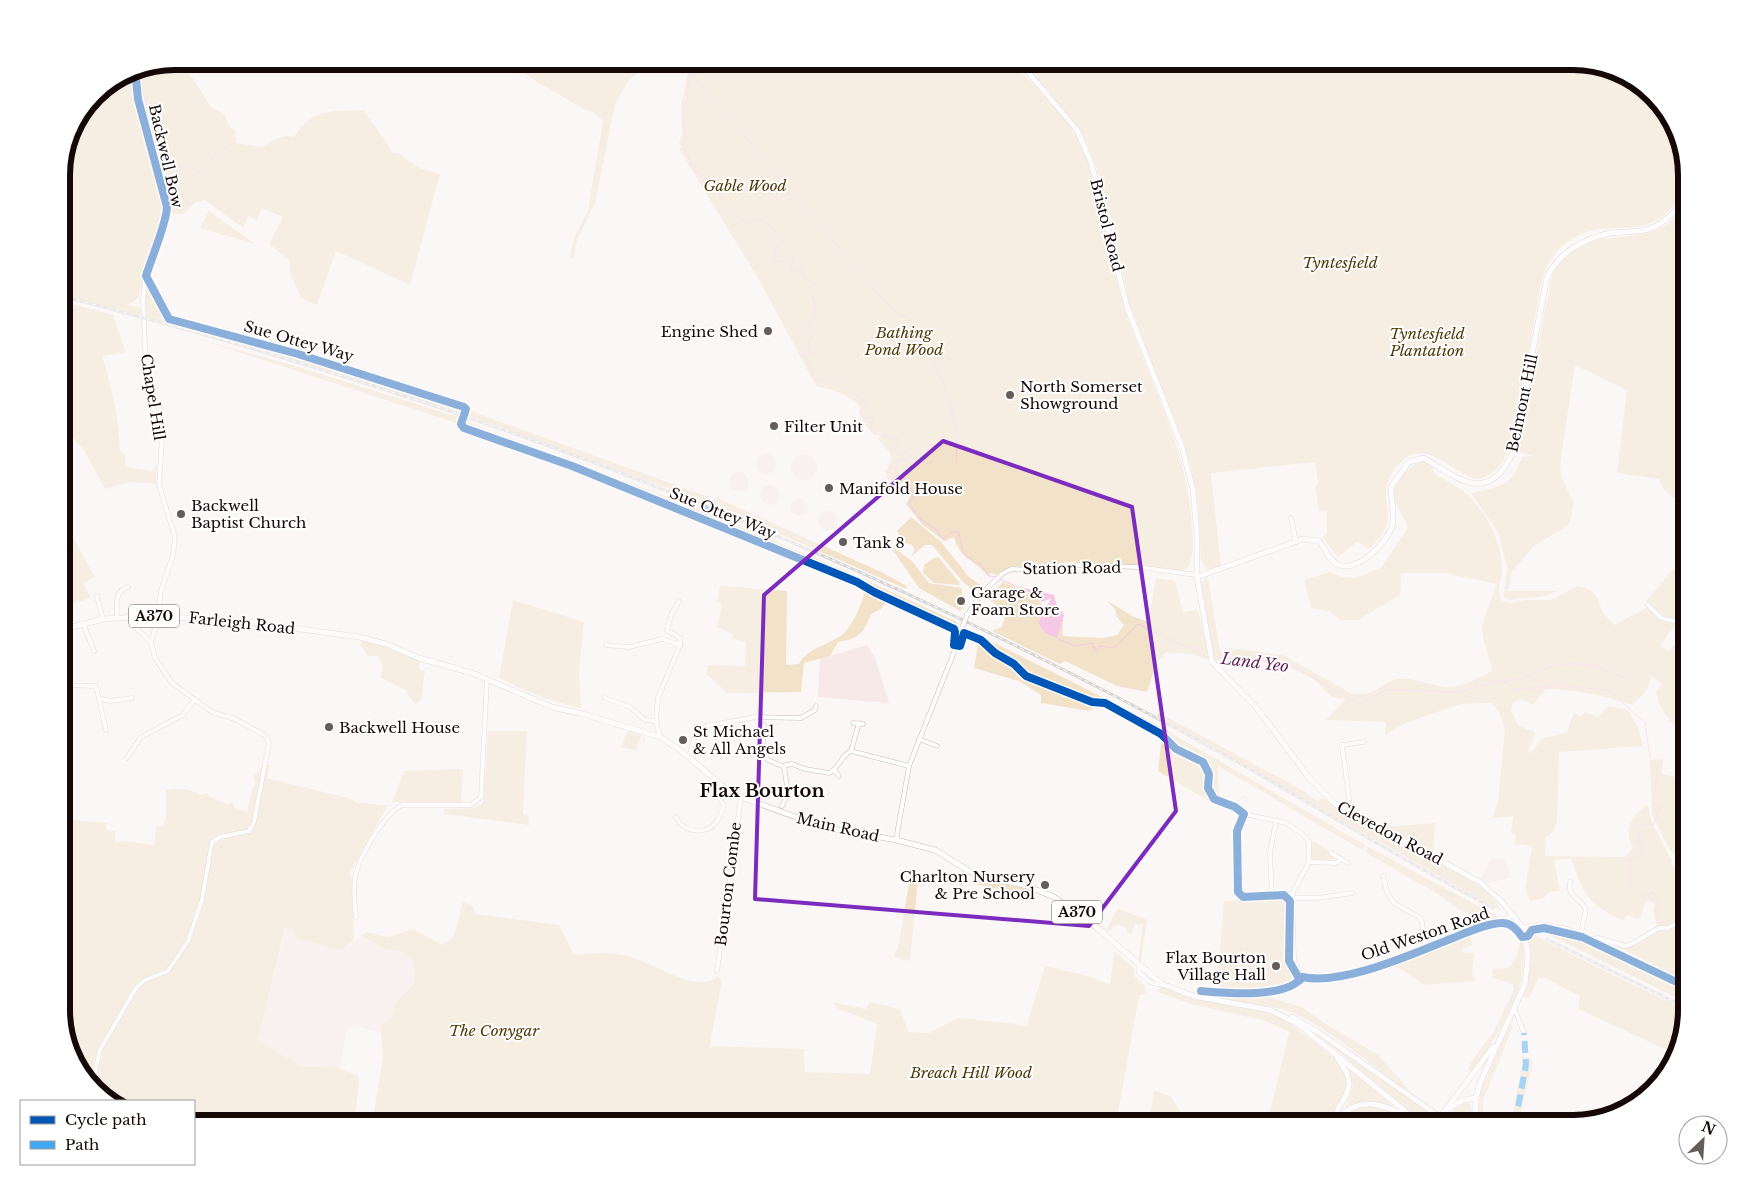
<svg xmlns="http://www.w3.org/2000/svg" width="1748" height="1185" viewBox="0 0 1748 1185" font-family="'Libre Baskerville',serif">
<style>
.built{fill:#f7e9e7}
.green{fill:#f2e2ca}
.water{fill:#f5c9e5}
.lines{fill:none;stroke-linecap:round;stroke-linejoin:round}
.stream{stroke:#f5c9e5;stroke-width:1}
.river{stroke:#f5c9e5;stroke-width:7}
.minor-casing{stroke:#c7bdbc;stroke-width:5}
.major-casing{stroke:#c7bdbc;stroke-width:6}
.minor{stroke:#fffefe;stroke-width:4}
.major{stroke:#fffefe;stroke-width:5}
.rail-casing{stroke:#d6d4d4;stroke-width:3}
.rail{stroke:#fff;stroke-width:1;stroke-dasharray:4;stroke-linecap:butt}
.minor-bridge-casing{stroke:#c7bdbc;stroke-width:5;stroke-linecap:butt}
.minor-bridge{stroke:#fffefe;stroke-width:4}
.quiet{stroke:#3fa9f5;stroke-width:6;stroke-dasharray:12 6;stroke-linecap:butt}
.cycleway-casing{stroke:#fff;stroke-width:11}
.cycleway{stroke:#0057b8;stroke-width:8}
.marked{fill:none;stroke:#7b2cbf;stroke-width:4;stroke-linejoin:round}
.poi-dot{fill:#665c5a;stroke:#fff;stroke-width:2}
.labels{text-anchor:middle;dominant-baseline:central;stroke-width:4;stroke-linejoin:round;paint-order:stroke}
.shield{fill:#fff;stroke:#5b5251;stroke-width:1}
.shield-label{font-size:14px;font-weight:bold;fill:#150806}
.street-label{font-size:15px;fill:#150806;stroke:#fff}
.park-label{font-size:15px;font-style:italic;fill:#4f3806;stroke:#fff}
.poi-label{font-size:15px;fill:#150806;stroke:#fff;text-anchor:start}
.water-label{font-size:16px;font-style:italic;fill:#631f51;stroke:#fff}
.quarter-label{font-size:18px;font-weight:bold;fill:#150806;stroke:#fff}
.rim{fill:none;stroke:#150806;stroke-width:6}
</style>
<rect width="100%" height="100%" fill="#fcf7f7"/>
<g class="built">
<circle cx="804" cy="467" r="13"/>
<circle cx="766" cy="464" r="10"/>
<circle cx="739" cy="482" r="10"/>
<circle cx="770" cy="495" r="10"/>
<circle cx="799" cy="507" r="9"/>
<circle cx="828" cy="521" r="10"/>
<path d="M867,645l8,13 14,45 -71,-6 2,-38z"/>
<path d="M1490,859h12l9,10 -2,9 -24,6 -5,-4z"/>
<path d="M286,928l6,1 50,21 19,-14 24,13 16,2 11,10 3,12 -2,12 -16,16 -6,18 -11,6 1,8 -23,-7 -11,2 -7,40 -7,-2 -29,1 -46,-26z"/>
</g>
<g class="green">
<path d="M460,61h38l-2,12z"/>
<path d="M506,61h145l-23,20 -13,23 -20,99 -18,37 -3,18 -4,-1 4,-19 14,-28 15,-89 -8,-8 -11,-4 -47,-27z"/>
<path d="M690,61h317c25,19 64,59 76,88 21,49 25,106 41,157 24,75 65,143 68,223 1,12 2,26 -3,37l-6,5 -46,-6 -69,-3 -29,6 -29,-2 -13,9 -6,-2 -3,3c-14,-17 -28,-16 -34,-39l-10,4 -22,-17 -16,-20 5,-10 -7,-11h-11l-4,-2 2,-2 -6,-7c12,-18 4,-19 -7,-33l4,-5 -4,-2 -2,4 -6,-4 -11,-18 1,-8c-15,-14 -25,-15 -44,-20l-57,-106 -80,-131 2,-2 -2,-5 3,-7 -1,-28z"/>
<path d="M1017,61h556l64,20 38,43 12,50v16c-10,11 -20,26 -34,32 -16,8 -36,5 -53,7 -30,4 -50,24 -58,51l-29,156c-6,20 -14,41 -38,43 -17,-6 -33,-22 -49,-25 -20,-5 -39,19 -40,38 0,11 3,21 1,32 -3,10 -10,18 -18,25l-12,-7 -19,15 -16,-20 5,-4v-23l-8,1 -4,-25 3,-2 -3,-22 -104,11 10,94 -14,3 -6,-10 -4,-63 -6,-30 -63,-167 -14,-71 -18,-63 -13,-31 -8,-11 -29,-36z"/>
<path d="M171,62l21,15 19,30 14,8 5,12 5,3 1,13 27,4c8,-6 21,-14 31,-10 18,-29 39,-26 70,-27 7,12 25,33 28,43h5l23,15 20,6 -30,111 -74,-34 -19,54 -15,-6 -12,-25v-13l-21,-17 14,-27 -21,-9 -5,12 -9,-4 -5,12 -38,-28 -10,3 -12,11h-12l-29,-123 -2,-22z"/>
<path d="M132,70l1,20 31,119c0,6 -23,83 -26,88 -3,4 -6,6 -10,7l1,2 9,1 4,3 -2,5 -79,-20v-128l9,-36 25,-37z"/>
<path d="M1687,203v301c-12,-4 -25,-13 -28,-25l-42,-6 10,-83 -52,-25 -15,100 1,11 13,27 -4,19 -4,5 -31,18 -23,26 -4,20h49c-14,9 -32,5 -48,9l-5,-3 3,-30 -9,-35 -27,-39c32,-8 39,-4 51,-36l10,-1 -16,-5 37,-180c24,-46 73,-25 109,-44 10,-5 17,-15 25,-24z"/>
<path d="M209,211l46,33 -55,-16z"/>
<path d="M147,281l22,39 205,59 91,29 -1,6 -213,-68 -104,-29 -2,-9z"/>
<path d="M61,301l52,14 13,37 -24,4c10,31 17,63 18,95l5,5 1,11 26,4 5,-8 -1,21 -27,-2 -24,7 -21,-39 -23,-26z"/>
<path d="M202,340l87,24 172,54 -2,6z"/>
<path d="M468,410l241,87 -1,6 -241,-88z"/>
<path d="M465,421l240,90 -3,6 -124,-50 -114,-41z"/>
<path d="M1423,461l10,5 1,7c10,7 26,14 35,23 20,21 33,47 33,76 0,10 -7,20 1,29l8,2 13,-3h27l26,-14c23,2 19,17 29,30 3,4 6,5 8,9l34,-18 12,12 17,4 -17,22 9,7 7,-10 9,4 2,5v54l-5,27c-11,-7 -24,-26 -26,-40l6,-8 -10,-8 -6,15 -14,14c-29,-10 -55,-15 -86,-16l-13,16 -12,-6 -8,4 -2,7 7,15 18,8 -9,20 5,-1 10,-14 25,-5 7,-21 7,5 4,-5 13,5 11,-11 19,4 10,17 5,19 -84,6 -2,70 -4,10 -7,5 -1,19 80,1 8,-10c-11,-19 0,-31 15,-43l3,17 21,40 -1,3 16,11v106l-71,-35c19,2 30,-8 45,-17l-4,-2 -4,-17 2,-7 -8,-3 -8,19 -12,-4 -3,5c-37,-14 -40,-27 -53,-61l-17,1 6,31 -11,1 -5,6 -14,3 -5,-11 7,-44 -18,-2 2,-9 -5,-2 2,-17 -21,2 6,-16 7,-72 -5,-16 -8,-11 -32,1 -54,19 -21,12 1,-13 -60,-2 19,-20 -14,-4 -16,-16 -35,-18 -37,1 -29,-3 -13,-71 -1,-6 8,-6 12,74 19,-2 44,6 68,38c26,5 28,-11 47,-14 16,-2 34,7 50,8 14,1 31,-10 44,-16l-9,-34 -1,-13 15,-40 -52,-11h-42l-2,3 -1,19 -42,25h-17l-13,-9 -17,-3 -7,-28 26,-8 12,5 13,1 26,-10 27,-41 -16,-31c6,-18 13,-28 31,-35z"/>
<path d="M717,498l164,74 26,14 -1,3 -195,-85 1,-4z"/>
<path d="M709,513l141,60 107,49v7l-114,-54 -137,-56z"/>
<path d="M61,516l34,61 -7,3 -4,5 7,13 -30,9z"/>
<path d="M911,517l30,25 28,35 11,8 -5,6 -12,-9 -31,-37h-7l-14,12 4,-7 -4,-6 -7,-1 -7,-12z"/>
<path d="M888,543l24,18 17,22 33,5v6l-6,8 7,5 -3,4 -41,-23z"/>
<path d="M1687,553v75l-9,-7 -13,-4 -19,-16z"/>
<path d="M938,557l21,25v3l-25,-2 -11,-10 1,-8 10,-7z"/>
<path d="M1156,578l19,3 8,31 15,-2 12,50 -19,-6 -25,-2 -10,12 -9,28 -30,-6 -52,-25 -5,3 -68,-33 10,-4 4,-14 -18,-15 15,-16 34,15 6,10 5,-3 -10,19 7,10 12,4 7,-21 -3,-7c5,10 0,17 2,27l41,2 13,-3 7,-10 -7,-8 -2,-8 -9,-9 28,17 14,5z"/>
<path d="M720,586l67,5 -1,74 13,-1c9,-18 34,-19 47,-33 10,-12 15,-27 20,-42l22,11 -7,9 -10,5c-8,20 -11,24 -33,28l-8,14 -26,7 -3,29 -74,1 -21,-19 2,-9 37,1 1,-22 -2,-3 -13,-2 3,-4 -17,-8 5,-23 -5,-2z"/>
<path d="M513,600l71,22 -5,51 2,35c-30,-6 -55,-16 -82,-30z"/>
<path d="M965,628l187,94 213,123 -3,5 -144,-84 1,41 -61,-36 4,-37 -62,-30 -11,7 -48,-8v-8l-22,-14 -45,-13 5,-30 -15,-8z"/>
<path d="M362,640l26,7 32,14 -1,8 6,2 -4,29 -6,5 -10,-15 -24,-12 2,-12 -5,-10h-10l-8,-11z"/>
<path d="M1159,713l143,77 15,11 6,-3c7,5 14,11 21,15 29,18 153,69 157,98l-344,-195z"/>
<path d="M628,730l14,5 -6,16 -15,-4z"/>
<path d="M488,731h39l-4,83 6,2 -1,6 2,3 -86,-11 1,-5 29,-1 9,-5z"/>
<path d="M1663,759l-1,15c5,2 18,2 21,8 6,11 4,73 4,89l-19,-24 -16,-32 -2,-55z"/>
<path d="M264,765h7l-4,13 85,21 5,4 31,2 -38,68 2,7 2,60 -12,10 -46,-12 -4,-9 -7,-1 -27,113 46,26 29,-1 25,10 1,7 -5,41h-89l-10,-3 -12,3h-49v-23h-86l-12,-13 3,-25 3,-6 -4,-9 -9,32 -13,-13 -15,-49v-192l7,-9 6,3 33,3 -1,7 9,1v11l5,1 1,-2 33,4 2,-19 6,1 4,-7v-30c14,-2 22,-2 34,5l8,-2v3l21,9 1,-3 4,2v3l13,5 5,-23 4,-6 -3,-6z"/>
<path d="M463,769l-2,33h-69l12,-31z"/>
<path d="M1435,823l-2,29 -49,-25z"/>
<path d="M1315,842c7,4 19,10 19,18h-23l-1,-17z"/>
<path d="M1368,847l131,70 -3,4 -9,1 -27,-12 -24,-17 -71,-41z"/>
<path d="M910,878l8,2 -8,81 -17,-4 5,-9z"/>
<path d="M976,878l56,12 -1,6 -56,-12z"/>
<path d="M1290,897l1,64 8,16 -1,4 -5,3 -4,-2 -37,7 1,2 -31,-1 -5,-7 7,-82z"/>
<path d="M1067,901l39,28 12,-21 29,12 -6,42 -3,-2 5,-38 -3,3 -5,-1 -4,10 -5,-2 1,-3 -10,-5 -9,8 -42,-29z"/>
<path d="M463,902l10,4 3,8 83,11 15,30c20,-2 39,-3 58,2 23,7 66,38 86,19l4,5 -13,68 5,-3 90,3 1,23 65,2 7,-50 -38,-15 -7,-7 34,7 4,-7 30,7 8,23 21,1 29,-15 58,6 10,3 19,-61 47,11 18,8 4,-34 20,17v8l11,10 1,9h-6l-2,7 -22,122h-385l-14,-6 -1,6h-344l11,-67 -3,-32 11,-6 6,-18 16,-16 2,-12 -3,-12 -11,-10 -16,-2 -24,-13 5,-4 22,5 25,-8 30,16 11,-10z"/>
<path d="M1545,929l36,9 106,50v15l-146,-72z"/>
<path d="M1532,934l89,45 66,31 -12,41 -10,-2 -87,-40 2,-13 -35,-18 -7,1 -9,19 -6,-1 8,-36 -2,-23z"/>
<path d="M1470,936l2,9 -10,4 1,3 11,1 -2,22 4,6 -52,4 -21,-15 -11,-4z"/>
<path d="M1521,939h2c7,52 -23,92 -51,133l-4,-2 3,-8 23,-31 20,-42 -1,-5 -21,-6 1,-9 16,-1 8,-13z"/>
<path d="M1162,987l31,11 75,15 18,7 51,40 6,7 6,17 -20,40h-62l22,-92 -23,-11 -75,-17 -36,-13z"/>
<path d="M1206,994l27,2 24,-2 45,13 28,20 47,27 29,32 3,7c-35,-25 -82,-67 -121,-82 -25,-9 -59,-6 -82,-17z"/>
<path d="M1512,1024l1,3 -30,73 1,24h-6l2,-32 29,-67z"/>
<path d="M1313,1031l121,85v3l-4,5 -7,-1z"/>
<path d="M1522,1056l7,2 4,4 -11,45 -2,17h-9l11,-58z"/>
<path d="M1348,1067l47,41 -28,-7 -22,7 8,-22z"/>
<path d="M1154,1090l17,7 17,27h-39z"/>
<path d="M1463,1103h5l3,2 2,19h-32l12,-14z"/>
<path d="M1367,1105l17,4 28,15h-26l-4,-8 -9,-3 -10,6 -2,5h-26l13,-14z"/>
</g>
<path class="water" d="M1016,586l38,9 3,11 7,9 -7,23 -12,-5 -7,-10 13,-25 -9,4 -3,-5z"/>
<g class="lines">
<g class="stream">
<path d="M140,68l3,23 18,77 26,-2 14,6 14,-18 18,-11"/>
<path d="M692,71l-4,12 -1,18 -4,7c2,10 0,20 4,29l-4,7 11,27 12,5 -3,8 3,3 12,1 3,10 4,5 -2,10 2,4 8,-4 13,9 13,-3 13,8 5,6 -8,5 8,8 -3,11 2,3 6,2 6,-6 5,3 -2,6 2,6 9,-4 1,9 20,13 -2,6 -9,1 3,8v12l-6,10 5,7c-8,9 -6,11 -3,21h-10l11,15 4,14 4,-5 12,7 8,-4 2,6 24,15v4l-5,7 3,6 9,-2 -2,11c6,8 17,9 26,10l1,5 -8,6 11,5 5,-2 5,4 -3,4h-11l-1,8 -7,3 -2,6 5,4 13,-3 9,17 -5,9 12,15 16,11 6,9 10,-8 6,2 4,20 12,9 5,1 9,13 7,1"/>
<path d="M692,71l13,18 173,205 21,21 10,2c24,39 54,99 47,146"/>
<path d="M999,579l17,7"/>
<path d="M1056,638l19,8 17,-3 4,8 4,-5 14,2 24,-24 48,23h10l4,8 9,2"/>
<path d="M1213,657l46,3 37,7 63,37 27,-14 73,2 43,-12 13,9 51,-3 44,5 35,32 5,34 8,8 -5,38 7,5 -6,16 -14,1 -2,17 6,8 -14,10v26l13,11 10,-5 7,11 -4,12 11,11"/>
<path d="M1503,680c20,2 26,-5 44,-12 29,-10 60,-1 85,15"/>
<path d="M643,743l2,-8"/>
<path d="M1670,929l4,4 13,-6"/>
</g>
<path class="river" d="M692,71l2,-10"/>
<g class="minor-casing">
<g id="minor">
<path d="M1291,518l5,24"/>
<path d="M97,596l6,23"/>
<path d="M679,601l-8,14 -4,15 13,8v7"/>
<path d="M1648,605l13,13 16,4 10,11"/>
<path d="M967,615l13,-20 22,-21 9,-5 22,1 47,-5 57,2 60,8"/>
<path d="M117,617c0,-12 -3,-26 11,-30"/>
<path d="M130,617l8,13 13,12"/>
<path d="M83,623l11,28"/>
<path d="M606,645l23,2 33,-8 18,6 -22,53 -2,23 4,16"/>
<path d="M61,685l35,1 10,44"/>
<path d="M605,698l25,9 15,13 11,1"/>
<path d="M101,699l10,2 21,-3"/>
<path d="M1687,714l-4,43 4,45"/>
<path d="M853,723l10,1"/>
<path d="M764,725l-2,27 6,8 14,6 10,-2 13,5 24,4c11,-5 11,-17 22,-22l58,15"/>
<path d="M919,739l18,7"/>
<path d="M851,751l8,-28"/>
<path d="M689,757l5,-18 12,-13 50,-9 45,1 14,-8 1,-4"/>
<path d="M127,758l14,-21 42,-22 12,-16"/>
<path d="M834,770l5,6"/>
<path d="M1220,803l15,4 9,7 -7,17 3,64 52,-1"/>
<path d="M782,806l6,-13 -4,-27"/>
<path d="M1235,807l9,-8"/>
<path d="M1351,813l-9,-68 22,-3"/>
<path d="M1244,814l42,9 16,11 7,7v21l-17,32 2,66 8,17"/>
<path d="M676,817c7,16 31,19 41,4 3,-5 5,-11 7,-15l-6,-11 7,-7"/>
<path d="M896,840l13,-74 45,-114 7,-22"/>
<path d="M1331,853l17,10"/>
<path d="M1309,862l27,1 5,-4"/>
<path d="M1383,876l4,16 7,11 25,14 3,5 4,26"/>
<path d="M1570,882c-3,15 10,16 16,27l-5,24"/>
<path d="M1272,896l-2,-43 6,-32"/>
<path d="M1292,898h25l36,-5"/>
<path d="M356,917c-1,-12 -3,-26 -1,-38 2,-20 30,-66 47,-74h69l10,-8 6,-118"/>
<path d="M1523,928l17,-4 28,5 119,54"/>
<path d="M1594,939l4,-1 27,8 7,-2 27,-16h8l20,-9"/>
<path d="M1139,965v7c7,7 13,14 23,12"/>
<path d="M717,971l24,-174"/>
<path d="M1302,977c46,10 126,-32 170,-47 14,-5 28,-6 40,-15"/>
<path d="M1256,992l39,-7 7,-8"/>
<path d="M1514,1008l10,25"/>
<path d="M92,1084l8,-34 36,-62 9,-8 23,-9 20,-30 14,-41 10,-58 8,-5 29,-6 5,-9 15,-79 -3,-7 -31,-17 -23,-7 -40,-29 -17,-25 -4,-16 6,-20 4,-31 12,-36 2,-18 -16,-52 3,-47 -11,-39 -5,-32 -3,-68 3,-23 21,-62 -3,-19 -26,-96 -3,-30"/>
</g>
</g>
<g class="major-casing">
<g id="major">
<path d="M1013,61l14,10 50,59 14,32 36,145 55,140 11,43 4,44v43l15,85 44,45 54,72 25,25 145,78 22,20 21,26 5,27 -3,29 -45,99 -4,15 -1,26"/>
<path d="M1197,577l106,-38 16,2c5,6 8,14 13,19 19,21 58,-18 61,-38 1,-11 -2,-24 -2,-35l18,-25 15,-4c36,23 66,46 89,-6l34,-175c12,-24 37,-39 64,-44 14,-2 28,0 41,-5 15,-7 25,-19 35,-30"/>
<path d="M61,630l42,-11 54,-3 91,6 111,15 27,7 33,14 53,15 80,34 31,7 77,23 20,13 45,38 16,9 82,30 73,13 39,10 39,24 53,12 27,11 42,30 66,57 31,12 77,14 28,14 123,100"/>
<path d="M1292,1017l26,15 122,85"/>
<path d="M1449,1108l14,-8 13,-2"/>
<path d="M1332,1121c12,-28 29,-33 5,-63"/>
<path d="M1331,1124c27,-28 46,-23 78,-7"/>
<path d="M1435,1124l58,-77"/>
</g>
</g>
<use href="#minor" class="minor"/>
<use href="#major" class="major"/>
<g class="rail-casing">
<g id="rail">
<path d="M61,296c305,78 602,181 887,317 101,48 202,100 300,155 82,47 162,96 245,140"/>
<path d="M1547,939l140,69"/>
</g>
</g>
<use href="#rail" class="rail"/>
<g class="minor-bridge-casing">
<path id="minor-bridge" d="M961,630l6,-15"/>
</g>
<use href="#minor-bridge" class="minor-bridge"/>
<g class="quiet">
<path d="M703,517l8,-17"/>
<path d="M1515,1124l11,-60 -2,-31"/>
</g>
<g class="cycleway-casing">
<g id="cycleway">
<path d="M135,69l3,30 29,108c0,15 -16,52 -21,69l23,43 129,35 166,53 2,2 -5,15 3,4 108,38 285,116 17,10 80,37 1,3 -1,13 6,1 4,-13 17,7 14,13 19,11 12,12 66,26 13,1 56,31 15,15 27,13 6,12 -1,14 6,11 21,8 9,7 -7,17 1,61 5,5 41,-2 6,6 -1,60 11,19"/>
<path d="M1201,991c24,2 86,8 101,-14 41,9 112,-24 151,-39 15,-6 32,-14 48,-15 10,-1 16,6 21,14l6,-1 4,-6 12,-2 38,9 105,50"/>
</g>
</g>
<use href="#cycleway" class="cycleway"/>
</g>
<path d="M0 0H1748V1185H0ZM943,441l189,66 44,304 -87,115 -334,-27 9,-304z" fill="#fcf7f7" fill-opacity=".55" fill-rule="evenodd"/>
<path class="marked" d="M943,441l189,66 44,304 -87,115 -334,-27 9,-304z"/>
<g class="poi-dot">
<circle cx="768" cy="331" r="5"/>
<circle cx="1010" cy="395" r="5"/>
<circle cx="774" cy="426" r="5"/>
<circle cx="829" cy="488" r="5"/>
<circle cx="181" cy="514" r="5"/>
<circle cx="843" cy="542" r="5"/>
<circle cx="961" cy="601" r="5"/>
<circle cx="329" cy="727" r="5"/>
<circle cx="683" cy="740" r="5"/>
<circle cx="1045" cy="885" r="5"/>
<circle cx="1276" cy="966" r="5"/>
</g>
<g class="labels">
<g class="shield">
<rect x="129" y="604.5" width="50" height="23" rx="4"/>
<rect x="1052" y="900.5" width="50" height="23" rx="4"/>
</g>
<g class="shield-label">
<text x="154" y="616">A370</text>
<text x="1077" y="912">A370</text>
</g>
<g class="street-label">
<text transform="translate(166 156) rotate(77)">Backwell Bow</text>
<text transform="translate(1107 225) rotate(76)">Bristol Road</text>
<text transform="translate(299 341) rotate(16)">Sue Ottey Way</text>
<text transform="translate(153 397) rotate(81)">Chapel Hill</text>
<text transform="translate(1522 403) rotate(-78)">Belmont Hill</text>
<text transform="translate(723 513) rotate(22)">Sue Ottey Way</text>
<text transform="translate(1072 568) rotate(-1)">Station Road</text>
<text transform="translate(242 623) rotate(6)">Farleigh Road</text>
<text transform="translate(838 827) rotate(13)">Main Road</text>
<text transform="translate(1390 833) rotate(28)">Clevedon Road</text>
<text transform="translate(728 884) rotate(-83)">Bourton Combe</text>
<text transform="translate(1425 934) rotate(-19)">Old Weston Road</text>
</g>
<g class="park-label">
<text x="745" y="185">Gable Wood</text>
<text x="1340" y="262">Tyntesfield</text>
<text x="904" y="332">Bathing<tspan x="904" dy="17">Pond Wood</tspan></text>
<text x="1427" y="333">Tyntesfield<tspan x="1427" dy="17">Plantation</tspan></text>
<text x="494" y="1030">The Conygar</text>
<text x="971" y="1072">Breach Hill Wood</text>
</g>
<g class="poi-label">
<text x="758" y="331" text-anchor="end">Engine Shed</text>
<text x="1020" y="386">North Somerset<tspan x="1020" dy="17">Showground</tspan></text>
<text x="784" y="426">Filter Unit</text>
<text x="839" y="488">Manifold House</text>
<text x="191" y="505">Backwell<tspan x="191" dy="17">Baptist Church</tspan></text>
<text x="853" y="542">Tank 8</text>
<text x="971" y="592">Garage &amp;<tspan x="971" dy="17">Foam Store</tspan></text>
<text x="339" y="727">Backwell House</text>
<text x="693" y="731">St Michael<tspan x="693" dy="17">&amp; All Angels</tspan></text>
<text x="1035" y="876" text-anchor="end">Charlton Nursery<tspan x="1035" dy="17">&amp; Pre School</tspan></text>
<text x="1266" y="957" text-anchor="end">Flax Bourton<tspan x="1266" dy="17">Village Hall</tspan></text>
</g>
<g class="water-label">
<text transform="translate(1255 662) rotate(7)">Land Yeo</text>
</g>
<g class="quarter-label">
<text x="762" y="791">Flax Bourton</text>
</g>
</g>
<path d="M0 0H1748V1185H0ZM175 70H1573A105 105 0 0 1 1678 175V1010A105 105 0 0 1 1573 1115H175A105 105 0 0 1 70 1010V175A105 105 0 0 1 175 70Z" fill="#fff" fill-rule="evenodd"/>
<path class="rim" d="M175 70H1573A105 105 0 0 1 1678 175V1010A105 105 0 0 1 1573 1115H175A105 105 0 0 1 70 1010V175A105 105 0 0 1 175 70Z"/>
<rect x="20" y="1100" width="175" height="65" fill="#ffffff" stroke="#a19c9b"/>
<rect x="30" y="1116" width="25" height="8" fill="#0057b8" stroke="#a19c9b"/>
<text x="65" y="1125" font-size="15" fill="#150806">Cycle path</text>
<rect x="30" y="1141" width="25" height="8" fill="#3fa9f5" stroke="#a19c9b"/>
<text x="65" y="1150" font-size="15" fill="#150806">Path</text>
<g transform="translate(1703 1140) rotate(25)"><circle r="24" fill="#ffffff" stroke="#a19c9b"/>
<path d="M0-4L9 19L0 12L-9 19Z" fill="#665c5a"/>
<text y="-8" font-size="14" font-weight="bold" text-anchor="middle" fill="#150806">N</text>
</g>
</svg>
